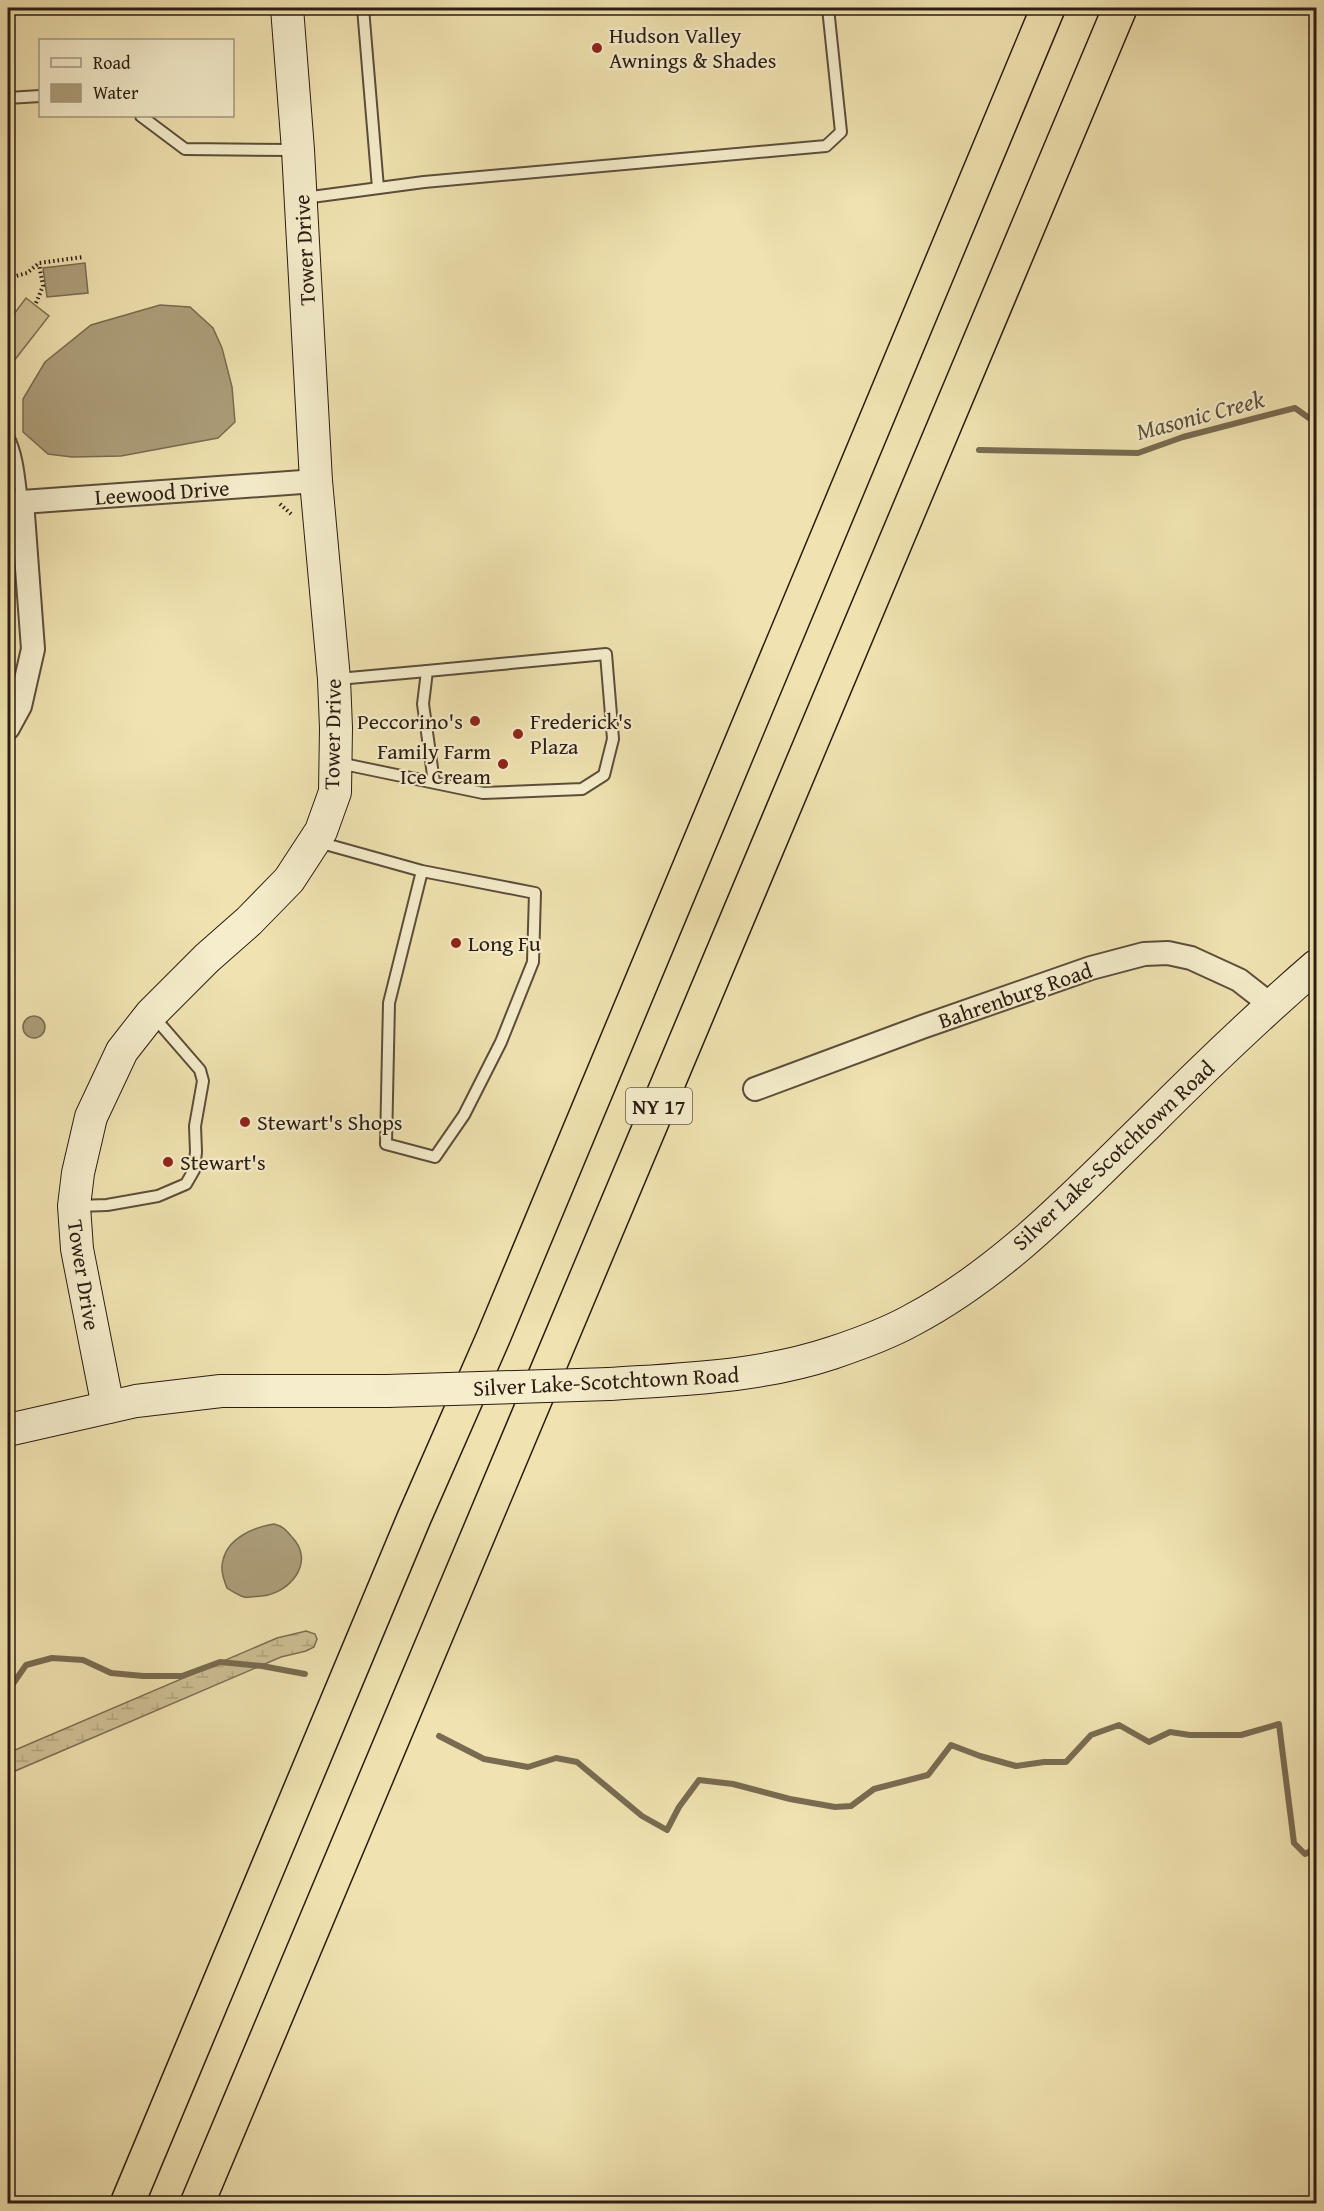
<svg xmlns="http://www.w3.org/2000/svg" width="1324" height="2211" viewBox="0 0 1324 2211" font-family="'Gentium Book Plus',serif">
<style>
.green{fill:#cfc196;stroke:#7d6e54;stroke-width:1.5}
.wetland{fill:url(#wetland-marsh);stroke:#7d6e54;stroke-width:1.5}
.water{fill:#ad9f7b;stroke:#796b51;stroke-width:1.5}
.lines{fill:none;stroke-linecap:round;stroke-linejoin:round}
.stream{stroke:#796b51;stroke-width:6}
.lane-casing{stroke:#5c4e3a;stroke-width:14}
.street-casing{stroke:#5c4e3a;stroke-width:26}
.secondary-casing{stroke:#2b1c12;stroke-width:34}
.highway-casing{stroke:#2b1c12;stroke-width:36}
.path{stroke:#2b1c12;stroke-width:4;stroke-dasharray:1.5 3;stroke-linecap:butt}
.lane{stroke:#f5edcc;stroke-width:10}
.street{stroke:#f5edcc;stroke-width:22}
.secondary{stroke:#f5edcc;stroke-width:32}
.highway{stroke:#f0e3b1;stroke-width:33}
.secondary-bridge-casing{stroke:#2b1c12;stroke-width:34;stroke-linecap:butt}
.secondary-bridge{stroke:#f5edcc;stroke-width:32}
.poi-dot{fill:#8f2418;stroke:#f5edcc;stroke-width:2}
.labels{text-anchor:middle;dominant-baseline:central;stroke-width:4.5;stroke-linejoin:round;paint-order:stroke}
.shield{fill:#f5edcc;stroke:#685b4a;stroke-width:1.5}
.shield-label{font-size:21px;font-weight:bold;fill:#2b1c12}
.poi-label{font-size:22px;fill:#2b1c12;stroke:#f5edcc;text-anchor:start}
.street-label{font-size:22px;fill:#2b1c12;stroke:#f5edcc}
.water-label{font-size:24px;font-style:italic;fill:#5f503c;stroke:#f5edcc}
</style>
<defs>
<pattern id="wetland-marsh" width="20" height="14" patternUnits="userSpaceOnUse" patternTransform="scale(1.5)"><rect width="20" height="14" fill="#cfc196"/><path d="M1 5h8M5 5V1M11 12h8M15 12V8" fill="none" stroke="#b2a580"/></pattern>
</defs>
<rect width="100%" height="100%" fill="#f0e3b1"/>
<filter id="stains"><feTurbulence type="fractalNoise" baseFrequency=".00333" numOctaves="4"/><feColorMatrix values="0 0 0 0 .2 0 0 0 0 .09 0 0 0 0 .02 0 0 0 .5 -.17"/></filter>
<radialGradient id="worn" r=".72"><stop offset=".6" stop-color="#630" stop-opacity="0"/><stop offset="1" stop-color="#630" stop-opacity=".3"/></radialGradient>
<path class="green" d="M26,298l23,18 -36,46 -5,-5v-35z"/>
<path class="wetland" d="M306,1631l9,3 2,5 -3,8 -8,4 -25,6 -273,117v-21l269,-115z"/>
<g class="water">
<path d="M85,263l3,30 -41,4 -4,-29z"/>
<path d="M160,305l30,2 23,21 9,20 10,39 3,35 -17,16 -97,18 -49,1 -24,-3 -25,-22v-33l22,-37 46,-37z"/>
<circle cx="34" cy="1027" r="11"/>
<path d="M274,1524c9,2 12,6 18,13 24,25 -2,56 -30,59 -5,0 -13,2 -18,1 -6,-2 -12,-6 -17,-9 -3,-8 -7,-18 -4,-28 5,-22 31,-33 51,-36z"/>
</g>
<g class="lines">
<g class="stream">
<path d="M979,450l159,3 45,-16 112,-29 21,15"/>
<path d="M8,1691l18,-26 26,-7 31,2 28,13 32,3h39l38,-14 42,4 43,8"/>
<path d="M439,1736l45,23 44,8 28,-9 21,4 65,54 25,14 12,-23 20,-27 34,4 57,15 45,8 16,-1 23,-17 54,-14 23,-30 29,11 36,10 28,-4h22l25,-27 28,-10 30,17 21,-10 20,3h51l38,-11 15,119 11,11 11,-6"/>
</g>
<g class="lane-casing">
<g id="lane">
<path d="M363,8l15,180"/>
<path d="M8,98l32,-2"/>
<path d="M141,116l44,33 110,1"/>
<path d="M304,198l120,-16 402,-36 15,-14 -13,-124"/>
<path d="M8,436c10,20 11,43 14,65"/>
<path d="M338,679l89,-8"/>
<path d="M339,763l144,30 99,-4 22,-14 9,-36 -7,-85 -179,17 -4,33 11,78"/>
<path d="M318,842l104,29 -33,132 -3,141 49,13 29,-42 37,-73 32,-80 2,-69 -113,-22"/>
<path d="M77,1206l30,-1 51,-9 28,-12 8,-14 2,-18 -1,-26 8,-45 -3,-11 -46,-53"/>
</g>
</g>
<g class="street-casing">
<g id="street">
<path d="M8,503l308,-22"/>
<path d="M8,728l12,-22 13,-57 -11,-148"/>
<path d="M755,1089l167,-62 169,-59 53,-14 24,-1 23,5 48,22 32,25"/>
</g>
</g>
<g class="secondary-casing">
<g id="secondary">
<path d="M609,1384c75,-5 151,-7 223,-31 27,-9 55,-19 80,-33 91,-48 163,-125 236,-196 54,-54 110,-108 168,-158"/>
<path d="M108,1407l-31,-158 -3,-43 4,-33 13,-56 31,-66 29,-37 56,-56 42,-37 40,-41 32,-49 14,-39 1,-64 -2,-49 -18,-198 -18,-331 -11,-142"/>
<path d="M8,1430l128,-29 85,-10h166"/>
</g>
</g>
<g class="highway-casing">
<g id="highway">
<path d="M127,2204l287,-686 79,-180 555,-1330"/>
<path d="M197,2204l923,-2196"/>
</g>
</g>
<g class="path">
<path d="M8,278l19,-5 12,-10 44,-6"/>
<path d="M36,303l7,-17 -4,-22"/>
<path d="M280,504l11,10"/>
</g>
<use href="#lane" class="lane"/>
<use href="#street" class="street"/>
<use href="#secondary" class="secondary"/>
<use href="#highway" class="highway"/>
<g class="secondary-bridge-casing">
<path id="secondary-bridge" d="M387,1391l222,-7"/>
</g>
<use href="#secondary-bridge" class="secondary-bridge"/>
</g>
<g class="poi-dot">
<circle cx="597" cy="48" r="6"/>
<circle cx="475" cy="721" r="6"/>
<circle cx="518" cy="734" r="6"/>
<circle cx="503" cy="764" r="6"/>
<circle cx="456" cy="943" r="6"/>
<circle cx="245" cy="1122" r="6"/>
<circle cx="168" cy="1162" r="6"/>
</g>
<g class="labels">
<rect class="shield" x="626" y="1088" width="66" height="36" rx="4.5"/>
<g class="shield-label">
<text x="659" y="1106">NY 17</text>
</g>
<g class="poi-label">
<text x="609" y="35">Hudson Valley<tspan x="609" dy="25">Awnings &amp; Shades</tspan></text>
<text x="463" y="721" text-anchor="end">Peccorino's</text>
<text x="530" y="721">Frederick's<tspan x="530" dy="25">Plaza</tspan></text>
<text x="491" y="751" text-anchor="end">Family Farm<tspan x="491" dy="25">Ice Cream</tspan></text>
<text x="468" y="943">Long Fu</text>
<text x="257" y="1122">Stewart's Shops</text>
<text x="180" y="1162">Stewart's</text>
</g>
<g class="street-label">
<text transform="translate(304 250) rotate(-93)">Tower Drive</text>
<text transform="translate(162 492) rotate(-4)">Leewood Drive</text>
<text transform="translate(332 734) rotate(-89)">Tower Drive</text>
<text transform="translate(1015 995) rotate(-19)">Bahrenburg Road</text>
<text transform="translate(1113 1155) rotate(-43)">Silver Lake-Scotchtown Road</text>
<text transform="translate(84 1275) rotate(81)">Tower Drive</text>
<text transform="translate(606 1381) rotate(-3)">Silver Lake-Scotchtown Road</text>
</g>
<g class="water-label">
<text transform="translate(1200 415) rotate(-15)">Masonic Creek</text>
</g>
</g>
<rect width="1324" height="2211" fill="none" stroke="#f0e3b1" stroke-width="30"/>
<rect x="9" y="9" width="1306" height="2193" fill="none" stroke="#2b1c12" stroke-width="3"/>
<rect x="15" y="15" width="1294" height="2181" fill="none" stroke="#2b1c12" stroke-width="1.5"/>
<rect x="39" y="39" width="195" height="78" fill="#f5edcc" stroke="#a49982" stroke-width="1.5"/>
<rect x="51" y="58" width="30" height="9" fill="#f5edcc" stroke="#a49982" stroke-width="1.5"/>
<text x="93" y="69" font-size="18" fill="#2b1c12">Road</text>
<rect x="51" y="84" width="30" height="18" fill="#ad9f7b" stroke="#a49982" stroke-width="1.5"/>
<text x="93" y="99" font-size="18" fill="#2b1c12">Water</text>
<rect width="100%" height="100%" filter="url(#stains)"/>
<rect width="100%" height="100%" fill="url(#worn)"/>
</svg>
